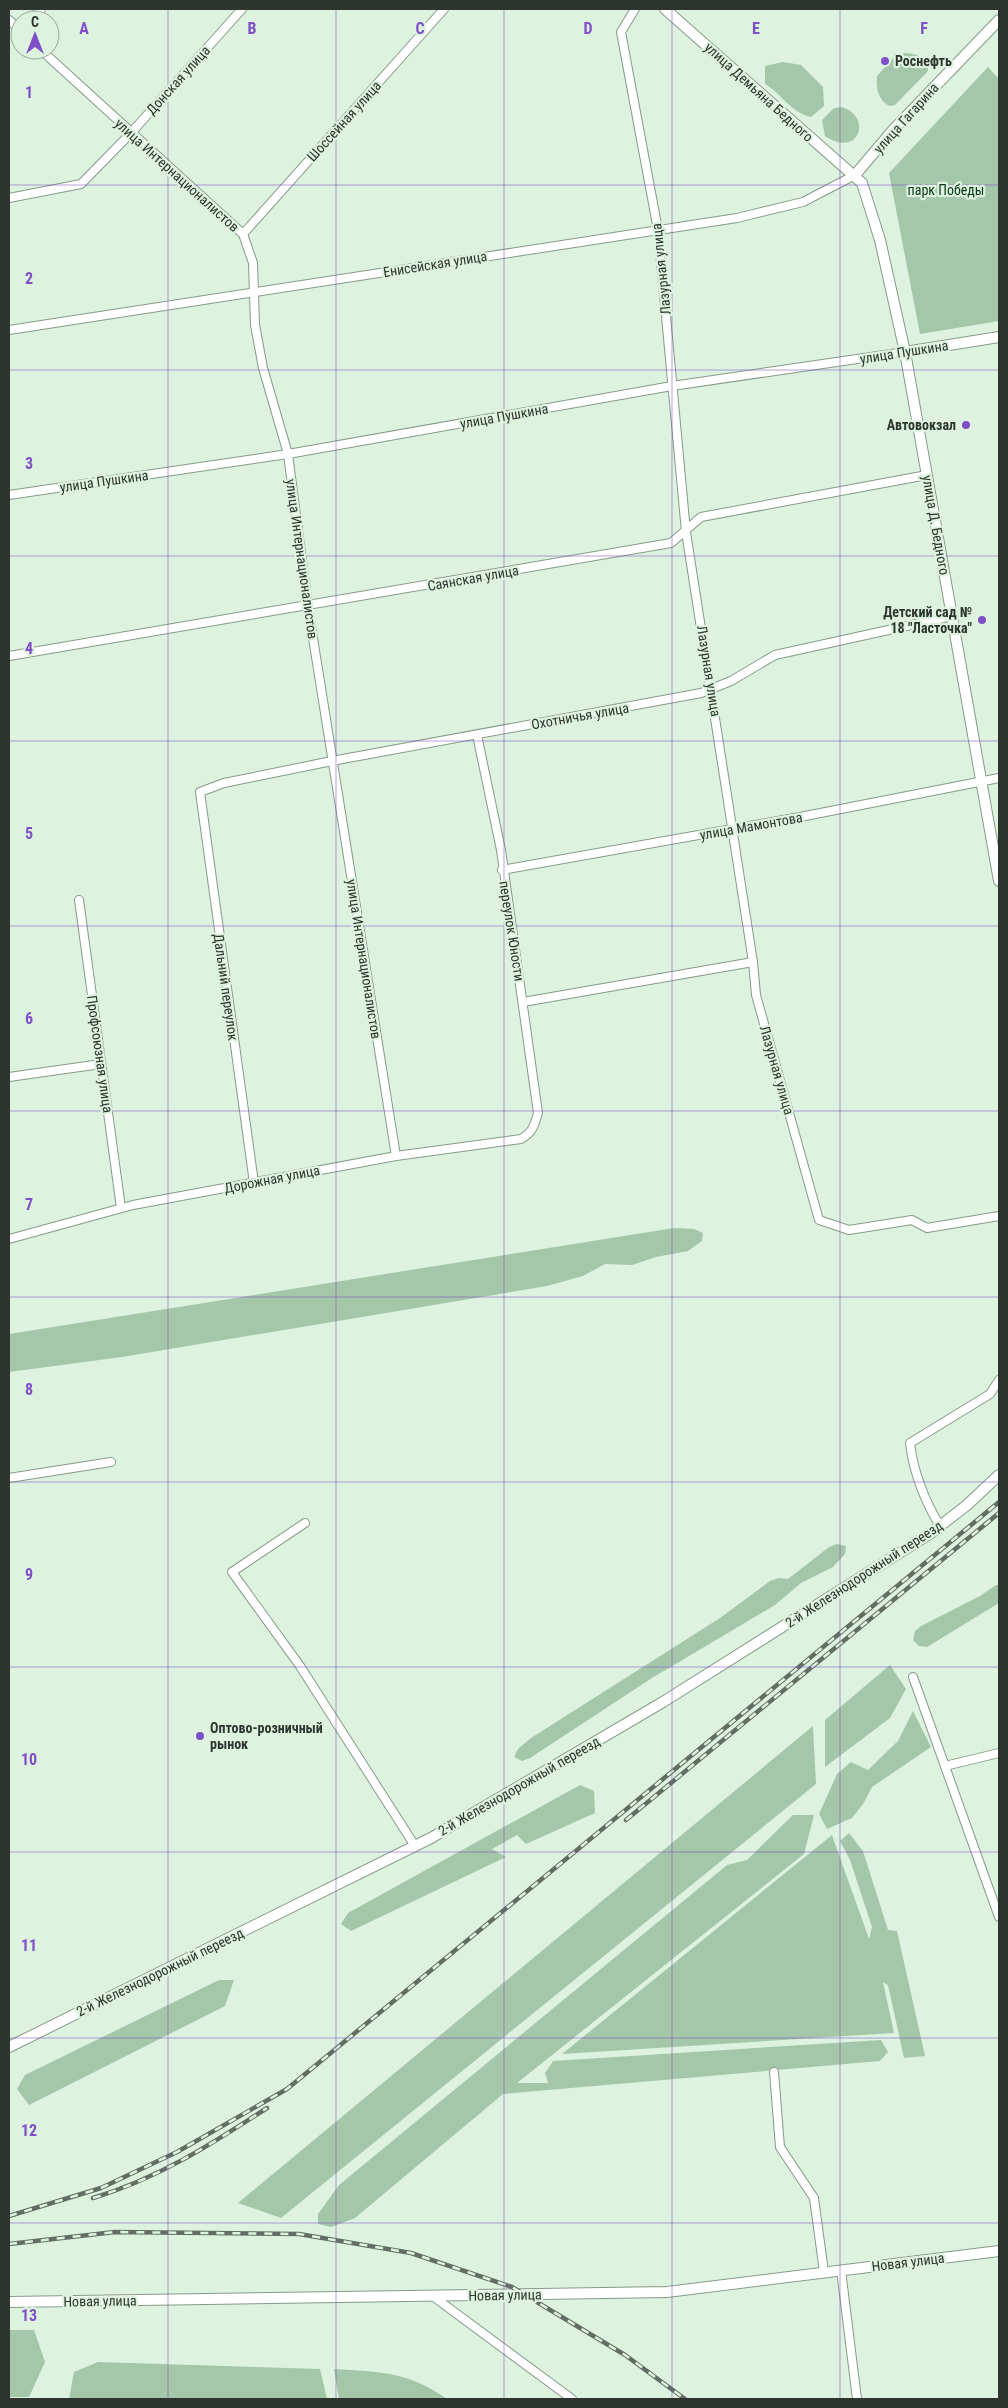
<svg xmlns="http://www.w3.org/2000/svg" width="1008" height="2408" viewBox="0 0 1008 2408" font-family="'Roboto Condensed',sans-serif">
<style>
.green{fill:#a4c6a9}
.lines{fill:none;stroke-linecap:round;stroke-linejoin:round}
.street-casing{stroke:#869a88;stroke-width:10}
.secondary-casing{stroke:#869a88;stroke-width:12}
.street{stroke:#fff;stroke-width:8}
.secondary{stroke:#fff;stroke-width:10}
.rail-casing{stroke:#626e64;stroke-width:4.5}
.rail{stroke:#ddf3e0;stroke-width:2.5;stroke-dasharray:8;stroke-linecap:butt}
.grid{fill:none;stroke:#804ec7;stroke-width:1;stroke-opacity:0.55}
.poi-dot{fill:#804ec7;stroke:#ddf3e0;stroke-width:2}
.labels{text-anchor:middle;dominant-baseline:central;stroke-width:4.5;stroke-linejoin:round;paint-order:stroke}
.poi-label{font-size:14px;font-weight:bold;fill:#2d352e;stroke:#ddf3e0;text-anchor:start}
.street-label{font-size:14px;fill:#2d352e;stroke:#ddf3e0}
.park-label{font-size:14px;fill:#083415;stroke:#ddf3e0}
.grid-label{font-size:16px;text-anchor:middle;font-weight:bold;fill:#804ec7;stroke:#ddf3e0;stroke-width:4.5;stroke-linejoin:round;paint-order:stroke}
</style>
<rect width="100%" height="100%" fill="#ddf3e0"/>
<g class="green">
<path d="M906,53c11,1 23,4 22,18l-33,34 -5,1c-12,-5 -14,-18 -13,-30l19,-21z"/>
<path d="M783,62l18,3 22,22 1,19 -13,11c-21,-5 -29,-23 -46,-33v-18z"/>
<path d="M988,67l11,12v242l-79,13 -31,-161z"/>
<path d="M842,107c31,10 17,52 -17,29l-3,-16 12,-12z"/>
<path d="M674,1228l20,1 9,4 -1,8 -14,10 -32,6 -24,8 -27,-1 -22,12 -36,10 -425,71 -113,15v-38z"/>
<path d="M837,1544l9,2 -1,8 -12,13 -32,16 -26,22 -123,73 -122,80 -8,3 -8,-4 4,-8 13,-11 189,-120 50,-37 9,-3 9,1 41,-32z"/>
<path d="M996,1585h3v18l-72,44 -8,-1 -6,-6 2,-9 6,-5 59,-30z"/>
<path d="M890,1665l16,24 -16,29 -65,49v-47z"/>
<path d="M913,1711l18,36 -59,40 -9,17 -11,14 -25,11 -8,-15 18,-40 14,-12 17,8 30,-29z"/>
<path d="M813,1726l3,58 -535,434 -43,-15z"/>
<path d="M580,1785l14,6 1,22 -69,31 -9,-9 -25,14 14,8 -155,74 -10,-7 7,-11z"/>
<path d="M793,1815h21l-10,39 -287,229h31l-3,-10 8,-12 328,-21 7,12 -8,9 -377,33 -148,124 -24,9 -13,-3v-10l21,-29 388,-320 20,-5z"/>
<path d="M849,1833l14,18 25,79 9,1 28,125 -21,2 -16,-73 -5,-3 11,51 -332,21 270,-219 37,104 3,-12 -22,-67 -10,-19z"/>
<path d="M219,1980h15l-9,26 -196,99 -12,-16 8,-14z"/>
<path d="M9,2330h25l11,32 -16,35h-20z"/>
<path d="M98,2362l222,7 7,30h-258l5,-27z"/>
<path d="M334,2369c47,3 73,2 113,30h-108z"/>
</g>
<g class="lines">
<g class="street-casing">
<g id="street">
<path d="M635,9l-14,23 37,198 28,302 67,430 3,33 63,225 30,10 63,-10 15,8 72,-12"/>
<path d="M9,20l11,10"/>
<path d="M31,20l10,-11"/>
<path d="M41,50l202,184 10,29 2,62 8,43 25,86 20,153 88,549"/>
<path d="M9,198l72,-14 50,-51 111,-124"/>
<path d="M243,234l201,-225"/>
<path d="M9,330l728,-112 66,-16 52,-27"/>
<path d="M9,495l279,-41 384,-68 233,-34"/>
<path d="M9,656l662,-113 30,-26 226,-42"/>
<path d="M502,870l298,-53 199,-39"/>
<path d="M79,900l42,308"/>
<path d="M523,1002l230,-40"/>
<path d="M9,1077l92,-13"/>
<path d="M254,1183l-54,-391 24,-9 108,-22 369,-68 30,-12 44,-26 177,-39"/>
<path d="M9,1239l124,-34 263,-49 125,-17c12,-7 13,-13 17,-26l-37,-263 -24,-115"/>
<path d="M9,1478l102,-16"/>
<path d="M305,1523l-73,49 68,94 115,180"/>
<path d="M940,1526c-15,-24 -27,-55 -30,-83l80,-49 9,-14"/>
<path d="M913,1677l86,240"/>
<path d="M945,1766l54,-13"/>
<path d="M774,2072l6,75 34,51 10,74"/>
<path d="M841,2270l16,129"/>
<path d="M434,2297l138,102"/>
</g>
</g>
<g class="secondary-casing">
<g id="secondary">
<path d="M665,9l197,174 18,57 25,112 94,529"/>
<path d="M855,175l39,-46 105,-109"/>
<path d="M905,352l94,-15"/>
<path d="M9,2047l422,-209 232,-136 268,-169 36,-28 32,-30"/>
<path d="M9,2302l658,-10 332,-41"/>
</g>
</g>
<use href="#street" class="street"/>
<use href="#secondary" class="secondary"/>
<g class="rail-casing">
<g id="rail">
<path d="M626,1820l373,-307"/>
<path d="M93,2198c66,-20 117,-53 174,-90"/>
<path d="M9,2216l92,-28 76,-36 110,-63 712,-587"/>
<path d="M9,2244l106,-12 184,2 112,19 101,34 113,68 60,44"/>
</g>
</g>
<use href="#rail" class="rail"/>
</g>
<path class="grid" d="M168,9v2390M336,9v2390M504,9v2390M672,9v2390M840,9v2390M9,185h990M9,370h990M9,556h990M9,741h990M9,926h990M9,1111h990M9,1297h990M9,1482h990M9,1667h990M9,1852h990M9,2038h990M9,2223h990"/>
<g class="poi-dot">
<circle cx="885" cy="61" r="5"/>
<circle cx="966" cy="425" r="5"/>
<circle cx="982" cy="620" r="5"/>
<circle cx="200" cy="1736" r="5"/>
</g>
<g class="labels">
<g class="poi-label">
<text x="895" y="61">Роснефть</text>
<text x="956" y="425" text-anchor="end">Автовокзал</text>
<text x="972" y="612" text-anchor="end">Детский сад №<tspan x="972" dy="16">18 "Ласточка"</tspan></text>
<text x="210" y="1728">Оптово-розничный<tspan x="210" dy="16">рынок</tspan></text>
</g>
<g class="street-label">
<text transform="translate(178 80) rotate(-48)">Донская улица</text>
<text transform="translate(759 92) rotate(42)">улица Демьяна Бедного</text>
<text transform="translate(906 118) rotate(-48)">улица Гагарина</text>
<text transform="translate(344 121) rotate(-48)">Шоссейная улица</text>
<text transform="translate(177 175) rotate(42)">улица Интернационалистов</text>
<text transform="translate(435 264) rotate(-9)">Енисейская улица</text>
<text transform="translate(661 269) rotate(-96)">Лазурная улица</text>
<text transform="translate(904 352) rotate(-9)">улица Пушкина</text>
<text transform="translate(504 416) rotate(-10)">улица Пушкина</text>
<text transform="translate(104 481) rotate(-8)">улица Пушкина</text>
<text transform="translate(936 525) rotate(80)">улица Д. Бедного</text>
<text transform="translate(302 559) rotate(82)">улица Интернационалистов</text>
<text transform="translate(473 578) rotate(-10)">Саянская улица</text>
<text transform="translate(709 671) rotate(81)">Лазурная улица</text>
<text transform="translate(580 716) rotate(-10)">Охотничья улица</text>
<text transform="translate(751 826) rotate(-10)">улица Мамонтова</text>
<text transform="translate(512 931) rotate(81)">переулок Юности</text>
<text transform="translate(364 959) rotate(81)">улица Интернационалистов</text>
<text transform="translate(226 987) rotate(82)">Дальний переулок</text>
<text transform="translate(100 1054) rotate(82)">Профсоюзная улица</text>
<text transform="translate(777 1070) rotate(74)">Лазурная улица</text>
<text transform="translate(272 1179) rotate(-11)">Дорожная улица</text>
<text transform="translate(864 1574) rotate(-33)">2-й Железнодорожный переезд</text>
<text transform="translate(519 1786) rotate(-30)">2-й Железнодорожный переезд</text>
<text transform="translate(160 1972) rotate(-26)">2-й Железнодорожный переезд</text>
<text transform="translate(908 2262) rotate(-7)">Новая улица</text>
<text transform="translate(505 2295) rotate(-1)">Новая улица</text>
<text transform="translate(100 2301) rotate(-1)">Новая улица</text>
</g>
<g class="park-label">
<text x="946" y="190">парк Победы</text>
</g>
</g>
<g class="grid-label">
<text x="84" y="34">A</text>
<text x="252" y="34">B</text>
<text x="420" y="34">C</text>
<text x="588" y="34">D</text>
<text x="756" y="34">E</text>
<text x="924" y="34">F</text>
<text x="29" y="98">1</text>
<text x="29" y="284">2</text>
<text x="29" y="469">3</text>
<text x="29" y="654">4</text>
<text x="29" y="839">5</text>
<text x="29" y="1024">6</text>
<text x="29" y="1210">7</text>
<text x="29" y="1395">8</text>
<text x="29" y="1580">9</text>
<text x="29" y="1765">10</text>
<text x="29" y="1951">11</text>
<text x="29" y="2136">12</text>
<text x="29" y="2321">13</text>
</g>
<rect width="1008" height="2408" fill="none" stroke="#2d352e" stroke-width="20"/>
<g transform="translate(35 35)"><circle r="24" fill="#ddf3e0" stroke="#97a799"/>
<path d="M0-4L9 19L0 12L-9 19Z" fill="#804ec7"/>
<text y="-8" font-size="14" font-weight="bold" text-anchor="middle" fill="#2d352e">С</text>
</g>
</svg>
